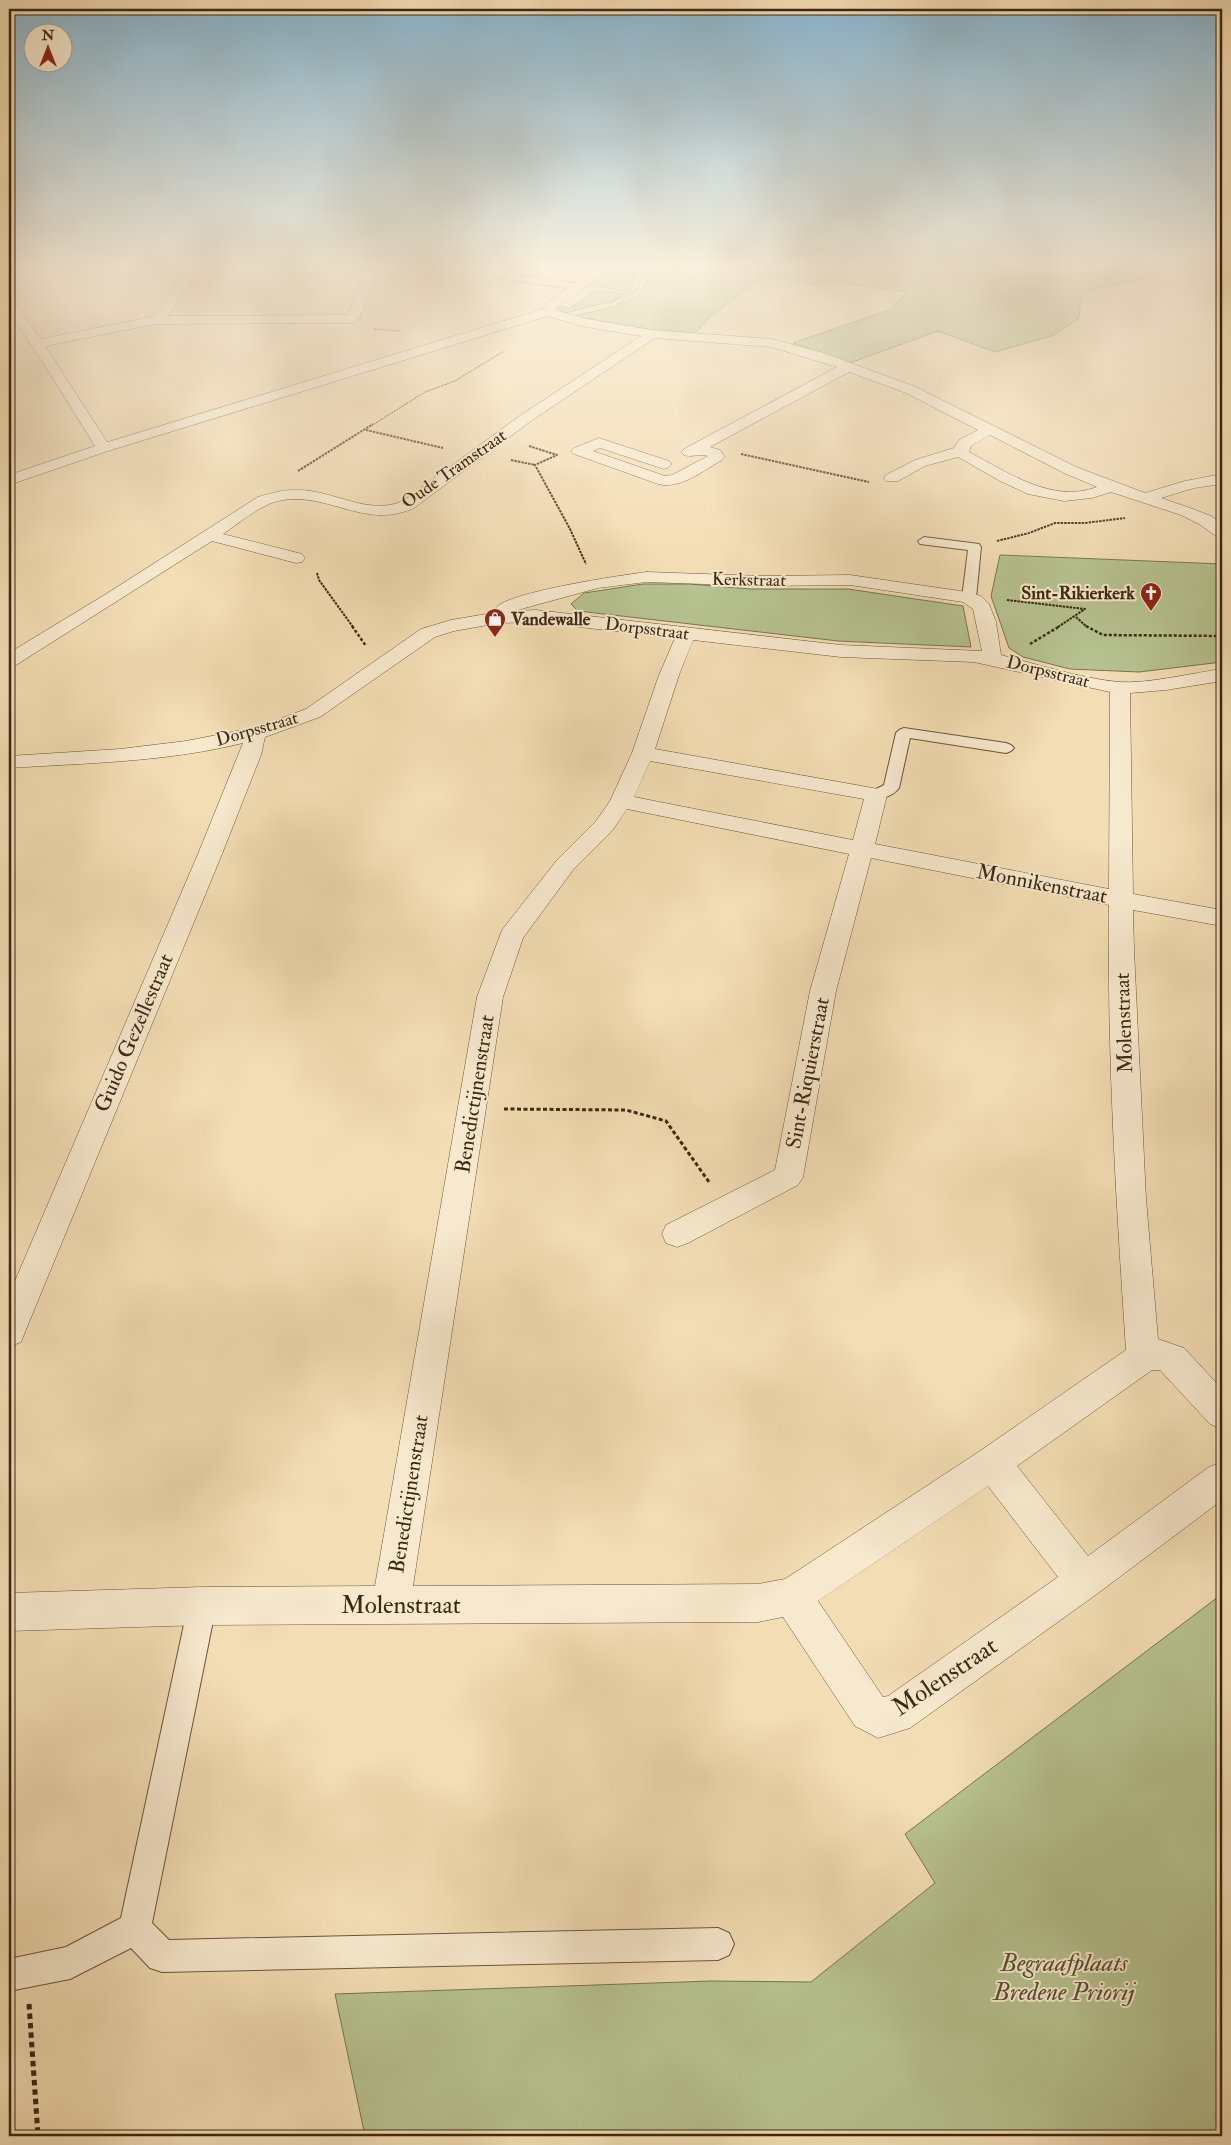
<svg xmlns="http://www.w3.org/2000/svg" width="1231" height="2145" viewBox="0 0 1231 2145" font-family="'IM FELL Double Pica',serif">
<style>
.green{fill:#b6c290;stroke:#797551}
.lines{fill:none;stroke-linecap:round;stroke-linejoin:round}
.service-casing{stroke:#6a553a;stroke-width:2}
.minor-casing{stroke:#6a553a;stroke-width:1}
.tertiary-casing{stroke:#6a553a;stroke-width:1}
.path-far4{stroke:#3c2812;stroke-width:1;stroke-dasharray:2 1;stroke-linecap:butt}
.path-far3{stroke:#3c2812;stroke-width:2;stroke-dasharray:2.5 1;stroke-linecap:butt}
.path-far2{stroke:#3c2812;stroke-width:2.5;stroke-dasharray:3 2;stroke-linecap:butt}
.path-far1{stroke:#3c2812;stroke-width:3;stroke-dasharray:4 2.5;stroke-linecap:butt}
.path{stroke:#3c2812;stroke-width:5;stroke-dasharray:5.5 4;stroke-linecap:butt}
.service{fill:#f7e9ce;fill-rule:evenodd}
.minor{fill:#f7e9ce;fill-rule:evenodd}
.tertiary{fill:#f7e9ce;fill-rule:evenodd}
.labels{text-anchor:middle;dominant-baseline:central;stroke-width:4;stroke-linejoin:round;paint-order:stroke}
.far-street-label{font-size:18px;fill:#3c2812;stroke:#f7e9ce}
.far-poi-label{font-size:18px;font-weight:bold;fill:#3c2812;stroke:#f7e9ce;text-anchor:end}
.street-label{font-size:21px;fill:#3c2812;stroke:#f7e9ce}
.near-street-label{font-size:25px;fill:#3c2812;stroke:#f7e9ce}
.near-park-label{font-size:25px;font-style:italic;fill:#5a4e32;stroke:#f7e9ce}
</style>
<rect width="100%" height="100%" fill="#f3ddb4"/>
<filter id="stains"><feTurbulence type="fractalNoise" baseFrequency=".004" numOctaves="4"/><feColorMatrix values="0 0 0 0 .2 0 0 0 0 .09 0 0 0 0 .02 0 0 0 .5 -.17"/></filter>
<radialGradient id="worn" r=".72"><stop offset=".6" stop-color="#630" stop-opacity="0"/><stop offset="1" stop-color="#630" stop-opacity=".3"/></radialGradient>
<g class="green">
<path d="M615,266h23l-10,26 -38,-7z"/>
<path d="M651,266h500l1,11 -61,13 -8,4 -3,11 -1,13 -25,17 -59,17 -57,-21 -88,32 -57,-20 99,-34 14,-17 -83,-12 -6,5 -52,-9 -52,38 -18,19 -43,-3 -79,-14c16,-4 58,-10 68,-24 5,-7 7,-18 10,-26z"/>
<path d="M597,290l27,4 -12,7 -47,12 -8,-5 1,-2 12,2z"/>
<path d="M1000,555l222,9v98l-83,10 -69,-3 -47,-12 -14,-9 -18,-52z"/>
<path d="M643,584h46l62,5h97l115,17 8,41 -133,-6 -260,-30 -7,-7 13,-11z"/>
<path d="M1222,1594v542h-857l-30,-142 376,-13 100,1 124,-99 -30,-49z"/>
</g>
<g class="lines">
<g class="service-casing">
<g id="service">
<path d="M490,269h6l5,4 79,11 4,3 -4,3 -82,-12 -8,-5z"/>
<path d="M924,537l55,7 2,3 -5,51 -2,3 -5,1 -7,-4 6,-48 -48,-6 -2,-3z"/>
<path d="M904,728l102,15 5,2 3,3 -3,3 -5,2 -96,-15 -11,50c-6,8 -19,13 -29,10l-2,-3 2,-3 14,-7 12,-52 3,-3z"/>
<path d="M202,1592l10,4 4,10 -64,317 17,17 549,-12 11,5 5,11 -5,11 -11,5 -556,12 -12,-4 -19,-20 -61,31 -61,12v-32l57,-12 55,-29 67,-312 4,-10z"/>
</g>
</g>
<g class="minor-casing">
<g id="minor">
<path d="M189,266h12l-34,50 181,-1 19,-49h12l-20,53 -6,4 -198,1 -110,22 66,102 -3,3h-10l-52,-84 -37,-55v-13l4,1 28,39 110,-22 7,-6z"/>
<path d="M547,308l40,11 65,11 120,9 52,14 92,34 160,80 69,26 40,-12 37,-7v10l-28,4 -33,10 32,11 18,7 11,8v13l-6,-1 -17,-12 -18,-9 -70,-23 -19,6 -28,3 -36,-7 -28,-13 -42,-24 -33,9 -27,15h-12l-2,-3 2,-3 29,-15 39,-12 5,-8 19,-10 -72,-37 -57,-21 -139,75 10,3 5,7 -3,3c-18,10 -42,30 -64,24l-84,-30 -3,-3 3,-3 25,-10 70,23 3,3 -3,3 -5,2 -64,-21 -7,3 72,25 7,-1 36,-19c-11,-3 -15,2 -24,-1l-3,-3 3,-3 153,-82 -66,-20 -116,-9 -124,83 -117,87c-48,22 -84,-15 -131,-8 -21,3 -42,22 -60,34l79,20 3,4 -3,4 -6,1 -84,-22 -196,124 -7,2v-14l97,-59 152,-97c14,-4 28,-8 42,-7 35,1 69,26 103,11l118,-86 120,-79 -55,-9 -43,-12 -2,-3zM990,435l74,38 33,14c-45,17 -90,-15 -128,-35l2,-6z"/>
<path d="M647,572l114,4 89,-1 117,17 14,4 8,8 7,18 5,33c39,10 78,23 118,27 29,2 73,-9 103,-13v12l-56,9 -36,3 3,201 89,16v16l-89,-16 1,40 12,249 12,140 26,9 38,41v40l-12,-5 -50,-54h-8l-135,96 71,90 121,-89 13,-5v38l-125,94 -187,134 -32,10 -23,-12 -72,-109 -25,5 -556,3 -193,6v-38l193,-6 173,-1 102,-589 25,-67 55,-70 39,-39 14,-20 22,-48 27,-78 16,-37 -139,-16 -37,1 -45,8 -19,6 -115,80 -55,20 -4,18 -39,99 -197,478 -4,10 -12,5v-52l189,-441 45,-111c-76,19 -156,20 -234,25v-12l111,-7 66,-8 72,-14 48,-18 115,-80 30,-9 47,-8 -2,-4c11,-16 127,-33 151,-36zM647,582l114,4 89,-1 113,17 10,7 9,42 -141,-6 -305,-35 -22,1 84,-23zM693,640l148,17 133,5 136,30 -1,197 -234,-45 12,-49 -3,-5 -229,-41 24,-74zM650,761l214,38 -11,41 -219,-43zM627,809l222,45 -39,137 -35,179 -109,55 -4,9 4,9 11,4 11,-4 110,-58 5,-8 33,-186 35,-133 238,47c-2,148 7,297 17,445l-146,101 -195,128 -27,5 -345,2 90,-589 20,-59 50,-68 39,-39zM988,1486l70,91 -170,119 -5,1 -65,-96z"/>
</g>
</g>
<g class="tertiary-casing">
<path id="tertiary" d="M599,266h14l-57,42 -5,7 -443,136 -99,34v-10l89,-30 445,-136 5,-7z"/>
</g>
<g class="path-far4">
<path d="M610,303l20,-10 11,-27"/>
<path d="M617,304c18,-9 24,-19 30,-38"/>
<path d="M374,329l26,2"/>
<path d="M371,426l54,-34 30,-11 49,-30"/>
</g>
<g class="path-far3">
<path d="M366,430l77,18"/>
<path d="M529,446l28,9 -22,10 35,64 16,35"/>
<path d="M741,454l128,28"/>
<path d="M511,460l24,5"/>
<path d="M298,471l75,-47"/>
<path d="M997,541l32,-8 26,-10h30l40,-5"/>
<path d="M317,573l2,7 34,47"/>
<path d="M1007,600l78,9 -27,18"/>
<path d="M1076,617l11,10"/>
</g>
<g class="path-far2">
<path d="M352,626l14,20"/>
<path d="M1086,626l17,9 119,1"/>
<path d="M1030,644l30,-18"/>
</g>
<path class="path-far1" d="M504,1109l122,1 40,11 43,61"/>
<path class="path" d="M29,2004l9,132"/>
<use href="#service" class="service"/>
<use href="#minor" class="minor"/>
<use href="#tertiary" class="tertiary"/>
</g>
<linearGradient id="sky" x2="0" y2="1"><stop stop-color="#89b7d2"/><stop offset="0.47" stop-color="#faf0dd"/><stop offset="1" stop-color="#faf0dd" stop-opacity="0"/></linearGradient>
<rect width="1231" height="566" fill="url(#sky)"/>
<defs>
<g id="church-pin" transform="scale(1.125)"><path d="M0 17L-7.5 6A9.5 9.5 0 1 1 7.5 6Z" fill="#8f2418" stroke="#f7e9ce"/><path d="M-1.2-6h2.4v3.5h3.3v2.4h-3.3V6h-2.4V-.1h-3.3v-2.4h3.3Z" fill="#fff"/></g>
<g id="shop-pin" transform="scale(1.125)"><path d="M0 17L-7.5 6A9.5 9.5 0 1 1 7.5 6Z" fill="#8f2418" stroke="#f7e9ce"/><path d="M-5-2.5h2.3a2.7 3.5 0 0 1 5.4 0H5L5.5 6h-11ZM-1.5-2.5h3a1.5 2.3 0 0 0-3 0Z" fill="#fff"/></g>
</defs>
<g fill-rule="evenodd">
<use href="#church-pin" x="1151" y="593"/>
<use href="#shop-pin" x="495" y="619"/>
</g>
<g class="labels">
<g class="far-street-label">
<text transform="translate(454 469) rotate(-35)">Oude Tramstraat</text>
<text transform="translate(749 580) rotate(1)">Kerkstraat</text>
<text transform="translate(647 629) rotate(7)">Dorpsstraat</text>
<text transform="translate(1048 672) rotate(14)">Dorpsstraat</text>
<text transform="translate(257 729) rotate(-16)">Dorpsstraat</text>
</g>
<g class="far-poi-label">
<text x="1135" y="593">Sint-Rikierkerk</text>
<text x="511" y="619" text-anchor="start">Vandewalle</text>
</g>
<g class="street-label">
<text transform="translate(1042 884) rotate(11)">Monnikenstraat</text>
<text transform="translate(1124 1023) rotate(-92)">Molenstraat</text>
<text transform="translate(134 1033) rotate(-67)">Guido Gezellestraat</text>
<text transform="translate(808 1073) rotate(-79)">Sint-Riquierstraat</text>
<text transform="translate(475 1094) rotate(-81)">Benedictijnenstraat</text>
<text transform="translate(409 1494) rotate(-81)">Benedictijnenstraat</text>
</g>
<g class="near-street-label">
<text x="401" y="1605">Molenstraat</text>
<text transform="translate(945 1677) rotate(-34)">Molenstraat</text>
</g>
<g class="near-park-label">
<text x="1064" y="1963">Begraafplaats<tspan x="1064" dy="29">Bredene Priorij</tspan></text>
</g>
</g>
<rect width="1231" height="2145" fill="none" stroke="#f3ddb4" stroke-width="30"/>
<rect x="10" y="10" width="1211" height="2125" fill="none" stroke="#3c2812" stroke-width="2.5"/>
<rect x="15" y="15" width="1201" height="2115" fill="none" stroke="#3c2812"/>
<g transform="translate(48 48)"><circle r="24" fill="#f7e9ce" stroke="#ac9c83"/>
<path d="M0-4L9 19L0 12L-9 19Z" fill="#8f2418"/>
<text y="-8" font-size="14" font-weight="bold" text-anchor="middle" fill="#3c2812">N</text>
</g>
<rect width="100%" height="100%" filter="url(#stains)"/>
<rect width="100%" height="100%" fill="url(#worn)"/>
</svg>
